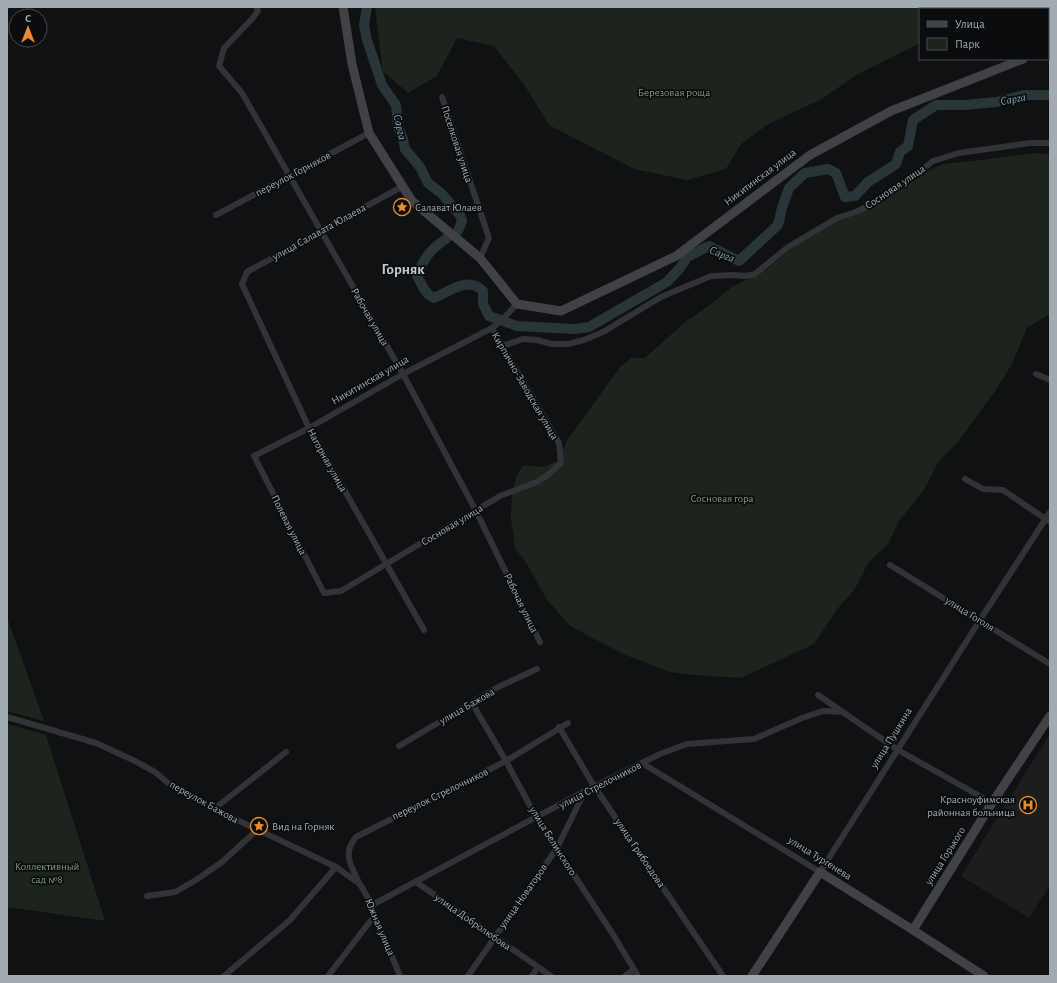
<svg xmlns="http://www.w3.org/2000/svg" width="1057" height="983" viewBox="0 0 1057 983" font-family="'Alegreya Sans',sans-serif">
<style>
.built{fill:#1c1d1f}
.green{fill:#1d241d}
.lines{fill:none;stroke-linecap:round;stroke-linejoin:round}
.river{stroke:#2a353a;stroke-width:10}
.street{stroke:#313337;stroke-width:6}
.secondary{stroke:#404246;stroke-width:9}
.labels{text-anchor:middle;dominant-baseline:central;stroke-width:3.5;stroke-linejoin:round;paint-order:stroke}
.park-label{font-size:11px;fill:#7d9d79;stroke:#0b0c0d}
.street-label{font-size:11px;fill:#a2aab2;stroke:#0b0c0d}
.poi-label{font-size:11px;fill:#a2aab2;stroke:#0b0c0d;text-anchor:start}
.water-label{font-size:12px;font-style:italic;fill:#799ead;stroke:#0b0c0d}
.district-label{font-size:15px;font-weight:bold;fill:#c3c8ce;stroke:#0b0c0d}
</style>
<rect width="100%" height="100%" fill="#101112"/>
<path class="built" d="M1050,734v151l-21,33 -68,-42z"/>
<g class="green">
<path d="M375,7h675l-29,2h-101v34l-62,31 -38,26 -50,23 -29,21 -15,25 -39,11 -53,-11 -85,-44 -24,-39 -31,-40 -37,-8 -20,38 -29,17 -25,-22z"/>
<path d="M1034,153l16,1v160l-23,14 -15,36 -17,27 -37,51 -19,19 -16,30 -24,30 -11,23 -20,19 -13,26 -17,19 -24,36 -73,34 -48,-3 -23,-3 -47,-18 -53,-28 -23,-26 -20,-36 -12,-16 -4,-29 1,-24 4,-18 7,-12 21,2 13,-6 11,-22 52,-72 11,-9h14l39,-35 27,-19 21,-17 34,-17 27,-23 45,-27 74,-41 31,-15 38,-4z"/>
<path d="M7,617l37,104 -37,-10z"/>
<path d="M7,724l39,11 59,186 -98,-14z"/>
</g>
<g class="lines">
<g class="river">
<path d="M367,7l-3,18 3,15 15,45 14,20 2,22 5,12 2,10 15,18 8,16 13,10 19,22 2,6 -4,10"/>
<path d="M447,238c-17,12 -22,18 -30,38l7,13 5,6 5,3c16,-7 34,-22 49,-7v13l6,12 28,10 57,3 15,-2 78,-45 13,-14 7,-11 22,-11 30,15 39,-36 4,-17 7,-20 16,-15 23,-4 8,4 9,24 10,-1 13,-14 28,-18 4,-12 8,-6 5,-26 23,-15h27l34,-3 26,-7h27"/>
</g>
<g class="street">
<path d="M256,7l2,4 -6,8 -28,29 -5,18 23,27 161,281 73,137 64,131"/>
<path d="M442,97l47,141 -9,20"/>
<path d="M403,186l-156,86 -5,12 67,144 115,202"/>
<path d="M216,215l153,-82"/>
<path d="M492,328l67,115 2,20 -12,11 -10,7 -39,15 -159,95 -17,2 -70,-137 55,-28 94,-54 89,-46 11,-9 14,-15"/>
<path d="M502,346l21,-7 14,1 15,4h16l16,-4 19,-8 58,-35 50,-21 23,-1 11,1 10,-2 33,-27 49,-29 21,-7 18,-9 47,-33 10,-8 26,-8 71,-10h20"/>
<path d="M1036,374l14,6"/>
<path d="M965,479l18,10 20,1 47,32"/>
<path d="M890,565l160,99"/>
<path d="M818,695l80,55 94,53"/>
<path d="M472,703l34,58 30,56 78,119 24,40"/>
<path d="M7,717l89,26 39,18 20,11 18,15 41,22 122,58 24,17 12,21 3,10 25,61"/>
<path d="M559,727l35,59 129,190"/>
<path d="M399,746l99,-59 39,-18"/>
<path d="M642,763l178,109 160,-252 70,-108"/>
<path d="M214,809l72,-57"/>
<path d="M416,882l135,94"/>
<path d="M359,883c-8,-18 -17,-29 -3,-46l150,-76 62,-38"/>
<path d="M147,896l28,-4 21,-12 26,-18 35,-32"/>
<path d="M372,905l213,-114 75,-37 27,-10 67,-5 48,-21 21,-7 20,1"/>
<path d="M224,976l66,-56 46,-53"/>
<path d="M328,976l47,-61"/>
<path d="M468,976l89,-128 28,-57"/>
<path d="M532,976l6,-9"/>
<path d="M625,976l8,-6"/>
</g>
<g class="secondary">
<path d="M343,7l9,57 17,69 43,68 68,57 37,46 44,7 115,-55 134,-101 81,-44 132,-52"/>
<path d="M1048,49l2,-1"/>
<path d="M913,930l79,-127 58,-87"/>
<path d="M752,976l68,-104 93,58 71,46"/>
</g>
</g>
<defs>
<g id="sight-ring" transform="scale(0.9)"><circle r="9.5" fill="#0b0c0d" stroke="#eb8b2f" stroke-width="1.5"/><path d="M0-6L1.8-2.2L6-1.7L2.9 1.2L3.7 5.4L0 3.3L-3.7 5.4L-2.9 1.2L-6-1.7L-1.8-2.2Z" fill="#eb8b2f"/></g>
<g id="hospital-ring" transform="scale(0.9)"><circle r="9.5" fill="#0b0c0d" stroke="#eb8b2f" stroke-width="1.5"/><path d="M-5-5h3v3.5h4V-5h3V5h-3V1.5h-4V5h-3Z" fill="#eb8b2f"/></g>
</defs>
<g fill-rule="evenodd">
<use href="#sight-ring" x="402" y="207"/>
<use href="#hospital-ring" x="1028" y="805"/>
<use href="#sight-ring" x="259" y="826"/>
</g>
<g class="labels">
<g class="park-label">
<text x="674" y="92">Березовая роща</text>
<text x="722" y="498">Сосновая гора</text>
<text x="47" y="866">Коллективный<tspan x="47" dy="13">сад №8</tspan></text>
</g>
<g class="street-label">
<text transform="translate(457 144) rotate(72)">Поселковая улица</text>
<text transform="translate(293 174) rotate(-28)">переулок Горняков</text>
<text transform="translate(760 177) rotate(-37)">Никитинская улица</text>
<text transform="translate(895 187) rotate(-34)">Сосновая улица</text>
<text transform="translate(319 232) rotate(-29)">улица Салавата Юлаева</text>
<text transform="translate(370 317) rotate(60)">Рабочая улица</text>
<text transform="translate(370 380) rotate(-30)">Никитинская улица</text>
<text transform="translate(525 386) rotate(60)">Кирпично-Заводская улица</text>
<text transform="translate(327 460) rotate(61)">Нагорная улица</text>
<text transform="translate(289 525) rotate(63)">Полевая улица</text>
<text transform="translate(452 525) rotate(-31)">Сосновая улица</text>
<text transform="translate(521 603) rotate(64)">Рабочая улица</text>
<text transform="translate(970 614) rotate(32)">улица Гоголя</text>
<text transform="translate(467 706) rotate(-30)">улица Бажова</text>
<text transform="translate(891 738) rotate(-58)">улица Пушкина</text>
<text transform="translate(600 785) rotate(-27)">улица Стрелочников</text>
<text transform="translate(440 794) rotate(-26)">переулок Стрелочников</text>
<text transform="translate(204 802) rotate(29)">переулок Бажова</text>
<text transform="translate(553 841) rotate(58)">улица Белинского</text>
<text transform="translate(640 853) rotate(56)">улица Грибоедова</text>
<text transform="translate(945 856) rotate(-58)">улица Горького</text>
<text transform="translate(820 858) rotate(32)">улица Тургенева</text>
<text transform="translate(523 896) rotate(-55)">улица Новаторов</text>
<text transform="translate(473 922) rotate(35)">улица Добролюбова</text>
<text transform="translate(380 927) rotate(67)">Южная улица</text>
</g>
<g class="poi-label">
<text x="415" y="207">Салават Юлаев</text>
<text x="1015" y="799" text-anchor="end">Красноуфимская<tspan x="1015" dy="13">районная больница</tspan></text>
<text x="272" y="826">Вид на Горняк</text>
</g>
<g class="water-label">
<text transform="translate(1013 99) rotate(-10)">Сарга</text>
<text transform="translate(400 127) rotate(78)">Сарга</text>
<text transform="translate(722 254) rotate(22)">Сарга</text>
</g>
<g class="district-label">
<text x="403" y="269">Горняк</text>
</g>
</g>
<rect width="1057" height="983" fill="none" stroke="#a2aab2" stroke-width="16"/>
<rect x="919" y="8" width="130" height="52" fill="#0b0c0d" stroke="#474b4f"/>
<rect x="927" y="21" width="20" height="6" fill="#404246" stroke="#474b4f"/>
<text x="955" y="28" font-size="12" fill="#a2aab2">Улица</text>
<rect x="927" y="38" width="20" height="12" fill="#1d241d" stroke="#474b4f"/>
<text x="955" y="48" font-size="12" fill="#a2aab2">Парк</text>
<g transform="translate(28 28)"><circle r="19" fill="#0b0c0d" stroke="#474b4f"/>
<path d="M0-3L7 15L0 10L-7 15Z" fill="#eb8b2f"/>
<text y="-6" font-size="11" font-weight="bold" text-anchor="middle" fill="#a2aab2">С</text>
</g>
</svg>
